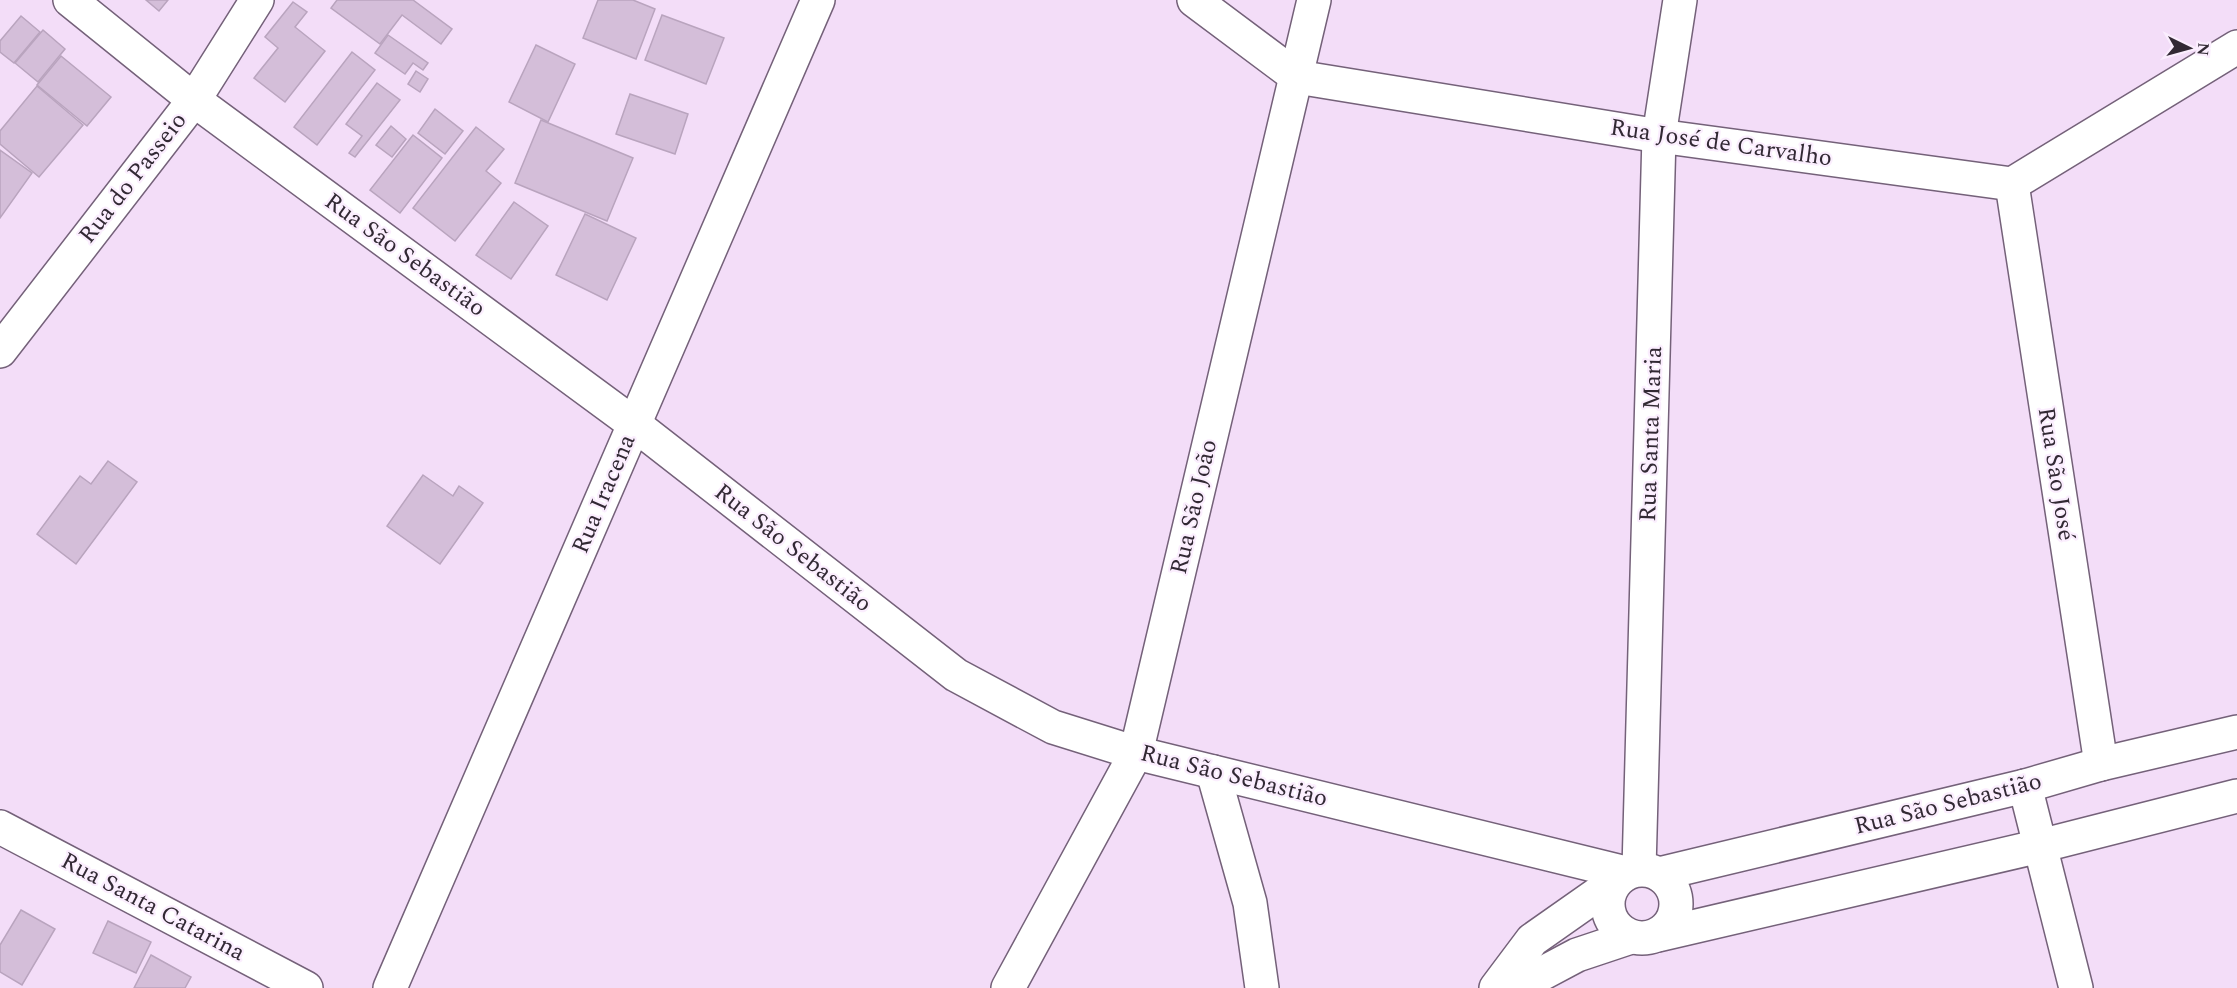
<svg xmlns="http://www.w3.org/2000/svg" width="2237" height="988" viewBox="0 0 2237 988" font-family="Spectral,serif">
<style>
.building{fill:#d4bed9;stroke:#b9a4be;stroke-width:1.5}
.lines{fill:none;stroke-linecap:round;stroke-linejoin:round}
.street-casing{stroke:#746179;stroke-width:36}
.secondary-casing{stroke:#746179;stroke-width:36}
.street{stroke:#fff;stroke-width:33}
.secondary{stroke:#fff;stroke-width:33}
.labels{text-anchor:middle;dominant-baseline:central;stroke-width:4.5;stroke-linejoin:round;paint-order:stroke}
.street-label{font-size:24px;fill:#322934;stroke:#fbeefe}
</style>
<rect width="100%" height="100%" fill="#f3ddf8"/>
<g class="building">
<path d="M146,0h22l-9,11z"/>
<path d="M337,0h76l39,29 -11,15 -39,-29 -22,29 -49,-36z"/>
<path d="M598,0h35l22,9 -19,50 -53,-21z"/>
<path d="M293,2l14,10 -12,15 30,24 -40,51 -31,-24 24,-30 -13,-11z"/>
<path d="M662,15l62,23 -18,46 -61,-24z"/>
<path d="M21,16l19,16 -26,31 -14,-11v-11z"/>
<path d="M43,30l22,19 -27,33 -23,-19z"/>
<path d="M388,35l40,28 -5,7 -10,-7 -8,11 -30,-21z"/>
<path d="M536,45l39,19 -27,58 -39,-20z"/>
<path d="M352,52l23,18 -58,75 -23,-18z"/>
<path d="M61,56l50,41 -24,29 -50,-41z"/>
<path d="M416,71l12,8 -8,13 -12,-8z"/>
<path d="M377,83l23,17 -45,57 -6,-4 13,-17 -16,-12z"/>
<path d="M37,86l46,39 -44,52 -39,-33v-13z"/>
<path d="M630,94l58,20 -13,40 -59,-20z"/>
<path d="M435,109l28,22 -18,23 -27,-21z"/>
<path d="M541,120l92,38 -26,63 -92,-38z"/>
<path d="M391,126l15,13 -14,18 -16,-12z"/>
<path d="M476,127l28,22 -18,22 15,12 -46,58 -42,-33z"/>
<path d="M413,135l29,23 -42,55 -30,-23z"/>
<path d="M0,150l32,23 -32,45z"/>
<path d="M514,202l34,24 -37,53 -35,-24z"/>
<path d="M585,214l51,24 -29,62 -51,-25z"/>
<path d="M108,461l29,21 -61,82 -39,-30 43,-58 11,8z"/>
<path d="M423,475l30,21 6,-10 24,17 -43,61 -53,-38z"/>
<path d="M21,910l34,19 -33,56 -22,-13v-27z"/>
<path d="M108,921l43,21 -15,31 -43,-20z"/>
<path d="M151,955l40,22 -6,11h-51z"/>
</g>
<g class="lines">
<g class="street-casing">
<g id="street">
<path d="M70,0l124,100 440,324 322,251 97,52 83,26 490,120"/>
<path d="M1194,0l103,77 362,59 353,48 225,-137"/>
<path d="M2012,184l89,580"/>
<path d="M0,351l194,-251 63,-100"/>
<path d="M1213,772l37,131 12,85"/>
<path d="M2025,786l51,202"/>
<path d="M0,827l306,161"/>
<path d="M1639,869l20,-733 21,-136"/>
<path d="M390,988l428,-988"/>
<path d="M1008,988l128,-235 178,-753"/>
</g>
</g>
<g class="secondary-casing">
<g id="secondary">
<circle cx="1642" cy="904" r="34"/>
<path d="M1659,874l366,-88 76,-22 136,-32"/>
<path d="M1658,935l382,-89 197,-50"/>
<path d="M1496,988l36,-48 84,-59"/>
<path d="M1515,988l62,-33 54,-18"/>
</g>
</g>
<use href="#street" class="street"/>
<use href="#secondary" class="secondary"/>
</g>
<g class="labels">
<g class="street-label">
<text transform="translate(1721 143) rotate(8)">Rua José de Carvalho</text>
<text transform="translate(133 178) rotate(-52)">Rua do Passeio</text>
<text transform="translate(405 255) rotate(36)">Rua São Sebastião</text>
<text transform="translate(1651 434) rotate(-88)">Rua Santa Maria</text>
<text transform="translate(2056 474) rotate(81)">Rua São José</text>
<text transform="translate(604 494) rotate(-67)">Rua Iracena</text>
<text transform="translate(1194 507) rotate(-77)">Rua São João</text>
<text transform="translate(793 548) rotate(38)">Rua São Sebastião</text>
<text transform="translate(1234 776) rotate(14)">Rua São Sebastião</text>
<text transform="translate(1948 804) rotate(-14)">Rua São Sebastião</text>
<text transform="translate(153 907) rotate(28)">Rua Santa Catarina</text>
</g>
</g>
<g transform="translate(2189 48) rotate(95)" stroke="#fbeefe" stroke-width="4.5" paint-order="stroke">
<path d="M0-4.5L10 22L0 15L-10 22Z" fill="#322934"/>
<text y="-9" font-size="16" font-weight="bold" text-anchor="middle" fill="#322934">N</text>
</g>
</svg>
